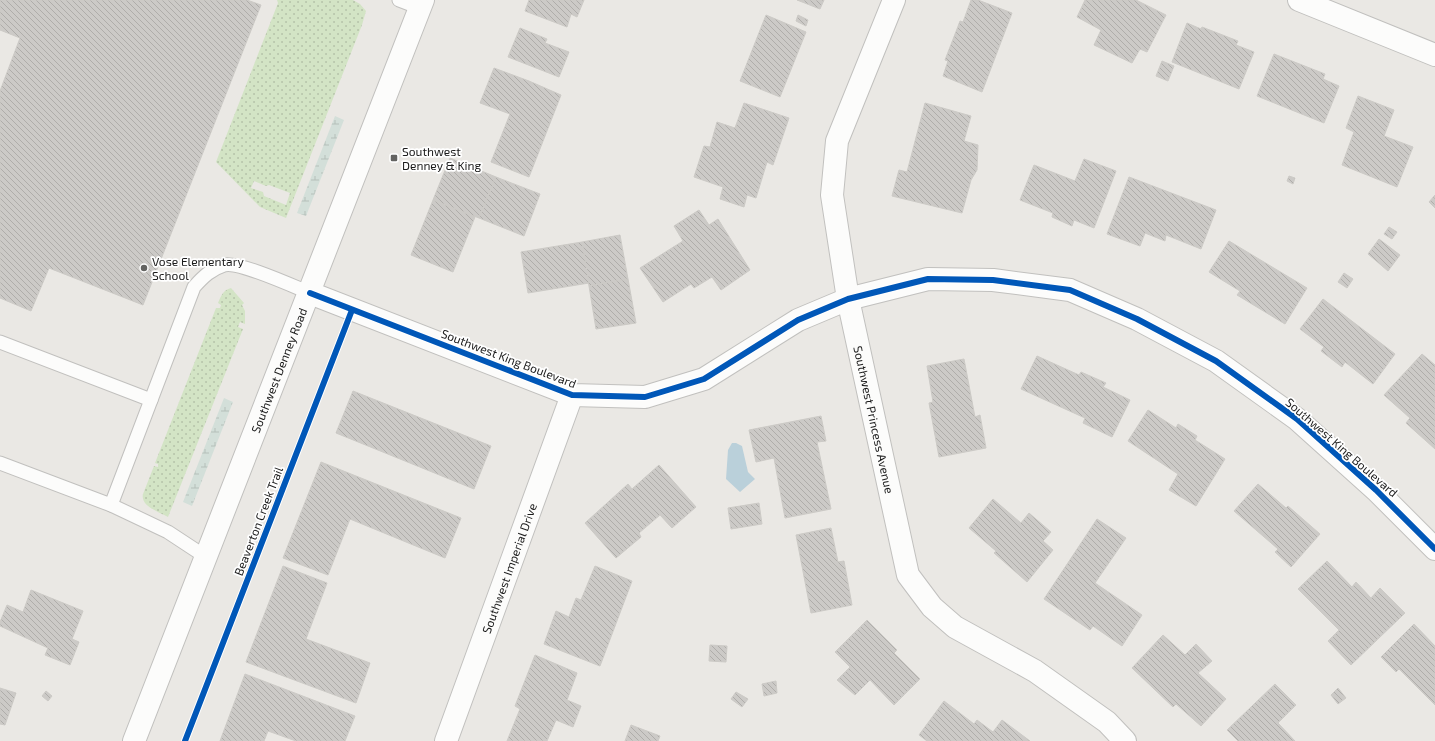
<svg xmlns="http://www.w3.org/2000/svg" width="1435" height="741" viewBox="0 0 1435 741" font-family="'Exo 2',sans-serif">
<style>
.grass{fill:url(#grass-dots);fill-rule:evenodd}
.wetland{fill:url(#wetland-marsh)}
.water{fill:#bad0da}
.building{fill:url(#building-back-hatch);stroke:#cccac6}
.lines{fill:none;stroke-linecap:round;stroke-linejoin:round}
.service-casing{stroke:#c1c0be;stroke-width:15}
.minor-casing{stroke:#c1c0be;stroke-width:24}
.tertiary-casing{stroke:#c1c0be;stroke-width:24}
.service{stroke:#fcfcfb;stroke-width:13}
.minor{stroke:#fcfcfb;stroke-width:22}
.tertiary{stroke:#fcfcfb;stroke-width:22}
.cycleway-casing{stroke:#fff;stroke-width:8}
.cycleway{stroke:#0057b8;stroke-width:6}
.poi-dot{fill:#636361;stroke:#fff;stroke-width:1.5}
.labels{text-anchor:middle;dominant-baseline:central;stroke-width:3.5;stroke-linejoin:round;paint-order:stroke}
.poi-label{font-size:12px;fill:#1b1b1b;stroke:#fff;text-anchor:start}
.street-label{font-size:12px;fill:#1b1b1b;stroke:#fff}
</style>
<defs>
<pattern id="grass-dots" width="8" height="8" patternUnits="userSpaceOnUse"><rect width="8" height="8" fill="#d3e4c5"/><path d="M2 2h.1M6 6h.1" fill="none" stroke="#b5c3a9" stroke-width="1.8" stroke-linecap="round"/></pattern>
<pattern id="wetland-marsh" width="20" height="14" patternUnits="userSpaceOnUse"><rect width="20" height="14" fill="#d3dfd9"/><path d="M1 5h8M5 5V1M11 12h8M15 12V8" fill="none" stroke="#b5bfba"/></pattern>
<pattern id="building-back-hatch" width="6" height="6" patternUnits="userSpaceOnUse"><rect width="6" height="6" fill="#cccac7"/><path d="M-1 5l2 2M0 0l6 6M5-1l2 2" fill="none" stroke="#afadaa"/></pattern>
</defs>
<rect width="100%" height="100%" fill="#eae8e4"/>
<g class="grass">
<path d="M277,0h76l7,4 6,7 -4,14 -76,193 -26,-11 -44,-45 62,-159zM254,181l12,5 3,-1 21,8 -4,12 -22,-9 -1,-4 -12,-4z"/>
<path d="M231,288l13,15 -2,2 3,6v13l-5,-2 -2,5 5,2 -75,188c-9,-5 -28,-11 -25,-23l11,-28 4,1v-3l-3,-1 61,-155h4l1,-3 -3,-2c3,-7 5,-13 13,-15z"/>
</g>
<g class="wetland">
<path d="M335,116l9,4 -38,96 -9,-3z"/>
<path d="M224,398l9,4 -41,104 -9,-4z"/>
</g>
<path class="water" d="M732,443h4l6,3 6,26 7,7 -15,13 -14,-13 2,-29z"/>
<g class="building">
<path d="M0,0h247l14,5 -118,300 -94,-37 -18,43 -31,-13v-207l20,-53 -20,-8z"/>
<path d="M529,0h55l-7,17 -6,-3 -4,13 -42,-16z"/>
<path d="M797,0h27l-4,9z"/>
<path d="M971,0h7l34,13 -30,79 -39,-16 5,-15 -3,-1 12,-31 3,-8 3,1z"/>
<path d="M1085,0h51l30,15 -19,37 -7,-3 -8,14 -38,-18 7,-15 -24,-13z"/>
<path d="M766,15l40,17 -26,65 -40,-16z"/>
<path d="M798,15l10,5 -2,6 -10,-5z"/>
<path d="M1187,23l14,6 1,-2 36,14 -2,4 18,7 -15,37 -67,-27z"/>
<path d="M520,28l27,11 -2,4 24,9 -10,25 -51,-20z"/>
<path d="M1274,54l51,20 -2,5 16,7 -15,37 -67,-27z"/>
<path d="M1162,61l12,5 -6,15 -12,-5z"/>
<path d="M494,68l35,13 32,14 -32,82 -38,-15 19,-48 -30,-11z"/>
<path d="M1358,96l36,14 -10,26 29,11 -16,40 -55,-22 12,-33 -8,-4z"/>
<path d="M744,103l45,15 -16,47 -6,-3 -11,36 -9,-3 -3,12 -24,-8 3,-12 -29,-10 10,-31 6,1 7,-25 18,6z"/>
<path d="M925,103l46,13 -7,25 14,4 -1,25 -6,10 -9,33 -70,-17 7,-26 8,2z"/>
<path d="M450,158l46,19 -17,41 -46,-18z"/>
<path d="M1084,159l32,12 -22,57 -20,-8 -2,6 -20,-9 1,-4 -33,-13 14,-35 41,16z"/>
<path d="M1289,176l6,2 -2,6 -6,-3z"/>
<path d="M496,177l44,17 -16,42 -45,-18z"/>
<path d="M1129,177l87,33 -15,39 -35,-14 -1,6 -20,-8 -5,13 -33,-12z"/>
<path d="M1435,195v13l-6,-6z"/>
<path d="M433,200l42,17 -22,55 -42,-17z"/>
<path d="M699,210l10,15 9,-6 32,51 -29,20 -9,-13 -18,11 -3,-4 -28,18 -23,-34 43,-27 -9,-15z"/>
<path d="M1389,227l8,5 -5,7 -8,-5z"/>
<path d="M620,235l8,44 -39,7 -7,-44z"/>
<path d="M1379,239l21,16 -12,16 -20,-17z"/>
<path d="M1229,241l78,47 -22,36 -48,-29 3,-4 -31,-19z"/>
<path d="M582,242l7,41 -61,10 -7,-41z"/>
<path d="M1344,273l9,6 -6,9 -9,-6z"/>
<path d="M628,279l8,44 -40,6 -7,-43z"/>
<path d="M1323,299l72,55 -22,30 -28,-22 -3,5 -21,-16 3,-4 -24,-18z"/>
<path d="M1422,354l13,11v84l-29,-26 4,-5 -26,-23z"/>
<path d="M1037,356l42,19 2,-3 25,11 -3,4 27,13 -18,37 -29,-14 2,-5 -64,-29z"/>
<path d="M964,359l11,58 5,-2 6,33 -47,9 -10,-54 4,-1 -6,-36z"/>
<path d="M353,391l138,55 -17,43 -138,-56z"/>
<path d="M1148,410l28,18 2,-4 19,12 -2,4 30,19 -29,47 -27,-16 9,-16 -50,-33z"/>
<path d="M821,416l5,25 -9,1 14,67 -46,9 -11,-60 -18,4 -7,-32z"/>
<path d="M321,462l140,56 -16,40 -95,-39 -22,56 -45,-17z"/>
<path d="M659,465l37,42 -24,21 -12,-13 -21,18 2,4 -25,21 -31,-35 43,-39 4,5z"/>
<path d="M1258,484l28,24 2,-2 32,28 -29,33 -16,-15 3,-3 -44,-38z"/>
<path d="M993,499l28,24 8,-10 22,19 -8,9 10,9 -26,32 -33,-29 2,-2 -27,-23z"/>
<path d="M759,503l3,21 -31,5 -3,-21z"/>
<path d="M1097,519l29,19 -31,45 47,32 -20,31 -29,-20 -3,4 -46,-31z"/>
<path d="M831,528l7,34 6,-1 8,44 -41,8 -15,-78z"/>
<path d="M1327,561l25,26 4,-5 15,16 9,-10 25,25 -54,52 -23,-24 11,-11 -41,-41z"/>
<path d="M283,566l44,17 -21,56 64,24 -14,40 -110,-41z"/>
<path d="M595,566l37,15 -32,85 -56,-22 12,-33 13,6 7,-19 5,2z"/>
<path d="M31,590l52,21 -11,28 7,3 -9,23 -25,-10 3,-7 -48,-22v-4l7,-17 16,7z"/>
<path d="M867,620l30,30 -3,3 26,26 -26,26 -24,-25 -15,15 -18,-15 13,-13 -15,-15z"/>
<path d="M1414,624l21,22v59l-36,-36 -3,3 -15,-15z"/>
<path d="M1163,635l22,20 11,-11 16,17 -14,12 28,26 -25,27 -25,-22 -3,3 -41,-39z"/>
<path d="M710,645l17,1 -1,16 -17,-1z"/>
<path d="M535,655l42,18 -10,27 14,6 -8,21 -17,-7 -9,21h-40l13,-32 -5,-3z"/>
<path d="M245,674l110,42 -10,25h-49l-28,-10 -4,10h-44z"/>
<path d="M776,681l1,12 -13,3 -2,-12z"/>
<path d="M1275,684l21,21 -18,18 17,18h-57l-11,-11z"/>
<path d="M0,688l16,5 -11,32 -5,-1z"/>
<path d="M1338,688l8,10 -8,6 -7,-9z"/>
<path d="M46,691l6,5 -4,5 -6,-5z"/>
<path d="M736,692l12,7 -6,8 -11,-8z"/>
<path d="M944,701l30,23 3,-4 16,12 9,-12 28,21h-103l-8,-6z"/>
<path d="M631,725l29,11 -2,5h-33z"/>
</g>
<g class="lines">
<g class="service-casing">
<g id="service">
<path d="M399,0l21,8"/>
<path d="M0,342l151,58"/>
<path d="M0,463l111,42 57,27 38,25"/>
<path d="M111,505l83,-218c9,-10 17,-18 30,-22 14,-4 69,21 86,28"/>
</g>
</g>
<g class="minor-casing">
<g id="minor">
<path id="s1" d="M894,0l-57,141 -5,54 16,104 60,276 24,32 23,20 80,44 72,51 18,19"/>
<path d="M1299,0l136,55"/>
<path d="M310,293l262,102 73,2 59,-18 94,-59 50,-21 80,-20 65,1 77,10 67,29 79,42 81,58 79,71 59,59"/>
<path id="s2" d="M446,741l126,-346"/>
</g>
</g>
<g class="tertiary-casing">
<g id="tertiary">
<path id="s3" d="M134,741l289,-741"/>
</g>
</g>
<use href="#service" class="service"/>
<use href="#minor" class="minor"/>
<use href="#tertiary" class="tertiary"/>
<g class="cycleway-casing">
<g id="cycleway">
<path d="M310,293l262,102 73,2 59,-18 94,-59 50,-21 80,-20 65,1 77,10 67,29 79,42 81,58 79,71 59,59"/>
<path d="M185,741l167,-431"/>
</g>
</g>
<use href="#cycleway" class="cycleway"/>
</g>
<g class="poi-dot">
<rect x="390" y="154" width="8" height="8" rx="2"/>
<circle cx="144" cy="268" r="4"/>
</g>
<g class="labels">
<g class="poi-label">
<text x="402" y="151">Southwest<tspan x="402" dy="14">Denney &amp; King</tspan></text>
<text x="152" y="261">Vose Elementary<tspan x="152" dy="14">School</tspan></text>
</g>
<g class="street-label">
<text transform="translate(509 358) rotate(21)">Southwest King Boulevard</text>
<text stroke="none"><textPath href="#s3" startOffset="398">Southwest Denney Road</textPath></text>
<text stroke="none"><textPath href="#s1" startOffset="435">Southwest Princess Avenue</textPath></text>
<text transform="translate(1342 447) rotate(41)">Southwest King Boulevard</text>
<text transform="translate(258 521) rotate(-69)">Beaverton Creek Trail</text>
<text stroke="none"><textPath href="#s2" startOffset="184">Southwest Imperial Drive</textPath></text>
</g>
</g>
</svg>
